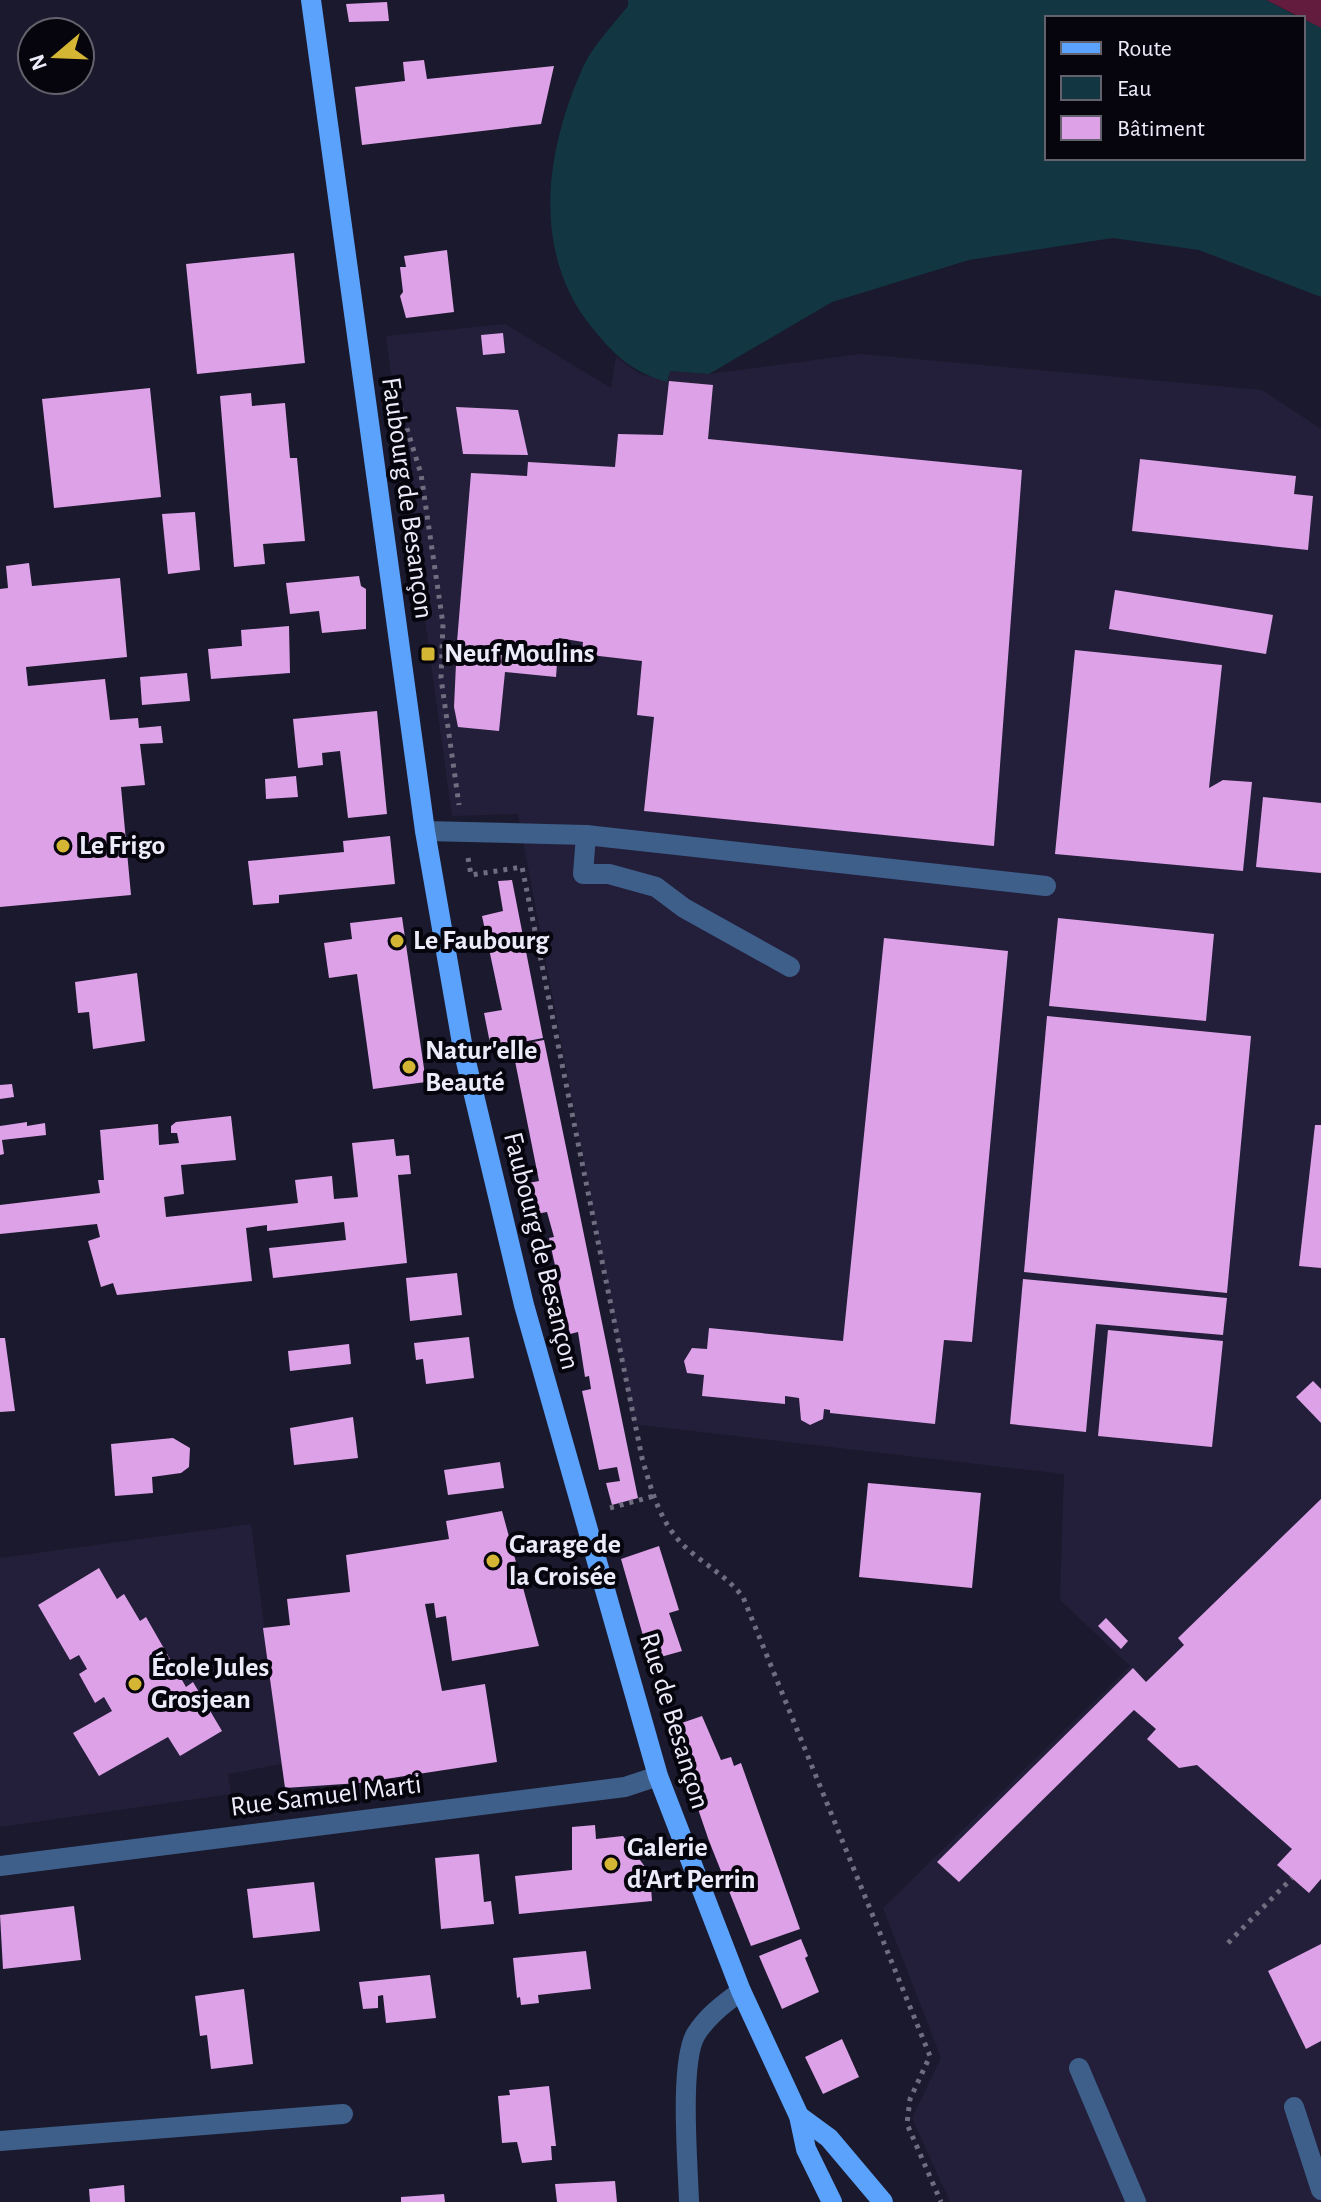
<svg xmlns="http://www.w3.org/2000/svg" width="1321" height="2202" viewBox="0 0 1321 2202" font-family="'Alegreya Sans',sans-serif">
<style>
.built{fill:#231f3a}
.green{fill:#641c3e}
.water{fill:#123743}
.building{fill:#dda1e7}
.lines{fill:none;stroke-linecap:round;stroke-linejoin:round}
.path{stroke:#6f6d7f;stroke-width:5;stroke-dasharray:4 6;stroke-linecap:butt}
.minor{stroke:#3e5f8a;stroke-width:20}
.major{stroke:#5ba2fc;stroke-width:20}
.poi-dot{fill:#d5b534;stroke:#06050d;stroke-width:3}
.labels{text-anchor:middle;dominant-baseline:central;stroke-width:8;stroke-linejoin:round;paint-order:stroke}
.street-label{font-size:28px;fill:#ecebfa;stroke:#06050d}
.poi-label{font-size:28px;font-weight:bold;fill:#ecebfa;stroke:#06050d;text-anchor:start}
</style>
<rect width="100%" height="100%" fill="#1b192d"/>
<g class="built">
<path d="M505,324l106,64 5,-31 24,17 28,7 1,-10 40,3 151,-20 402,36 59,39v1773h-371l-38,-84 29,-60 -58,-150 247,-242 -70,-66 4,-126 -431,-50 -115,-610 -66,2 -66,-480z"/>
<path d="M251,1524l31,240 -54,10 3,20 -231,33v-269z"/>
</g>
<path class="green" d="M1266,0h55v28z"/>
<path class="water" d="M628,0h638l34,18h-253v140h256v-139l18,9v269l-122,-47 -86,-12 -144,22 -137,42 -123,72 -39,-3 -3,11c-34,-10 -51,-25 -73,-52 -64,-76 -49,-180 -10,-265 10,-21 30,-41 44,-59z"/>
<g class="building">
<path d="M387,2l2,19 -40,1 -3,-18z"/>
<path d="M424,60l3,19 127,-13 -13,58 -179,21 -7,-58 50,-6 -2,-19z"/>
<path d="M447,250l7,62 -48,6 -6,-22 3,-4 -3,-25h6l-2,-11z"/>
<path d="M294,253l11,110 -108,11 -11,-110z"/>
<path d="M503,333l2,20 -22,2 -2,-20z"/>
<path d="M669,381l44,4 -5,54 314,31 -28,376 -350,-35 10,-94 -17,-2 5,-54 -60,-7 1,-12 -24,-4 -3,39 -51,-5 -6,59 -41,-4 -4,-20 3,-65 14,-169 56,3 1,-14 87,5 3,-33 45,1z"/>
<path d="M150,388l11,109 -107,11 -12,-109z"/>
<path d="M251,393l1,13 33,-3 5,55h7l8,83 -42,3 2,20 -31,3 -14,-171z"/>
<path d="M456,407l62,3 10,45 -65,-1z"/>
<path d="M1140,459l156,17 -2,18 19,2 -5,54 -176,-19z"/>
<path d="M195,512l5,58 -32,4 -6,-60z"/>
<path d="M29,563l3,23 88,-8 7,79 -101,10 2,19 77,-7 5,41 28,-2 1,10 22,-2 2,17 -23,1 5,41 -24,2 10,108 -131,12v-318l8,-1 -2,-22z"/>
<path d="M359,576l2,10 5,3v40l-44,4 -3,-22 -29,3 -4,-31z"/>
<path d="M1115,590l158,25 -7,39 -157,-25z"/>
<path d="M289,626l1,47 -79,6 -3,-30 34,-3 -1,-16z"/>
<path d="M1075,650l147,15 -13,123 14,-8 29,2 -9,89 -188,-17z"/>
<path d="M187,673l3,28 -48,4 -2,-28z"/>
<path d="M377,711l10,103 -39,4 -8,-67 -18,2 1,12 -25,3 -5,-49z"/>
<path d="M296,776l2,21 -32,2 -1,-20z"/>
<path d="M1263,797l58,6v70l-65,-6z"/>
<path d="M390,836l5,48 -116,11v8l-26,2 -5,-44 96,-9 -1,-11z"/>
<path d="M512,880l31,158 -52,10 -7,-35 18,-3 -20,-94 21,-5 -5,-30z"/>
<path d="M402,917l24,165 -53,7 -16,-115 -28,4 -5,-35 28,-4 -2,-16z"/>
<path d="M1058,918l156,16 -8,87 -157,-15z"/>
<path d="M884,938l124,13 -36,391 -28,-2 -9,84 -105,-11v-3l-6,-1 -1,10 -13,6 -9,-5 -2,-22 -14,-2v8l-83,-8 2,-21 -17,-2 -3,-12 8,-13 15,1 2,-21 134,13z"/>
<path d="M137,973l8,68 -52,8 -4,-37 -11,1 -3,-31z"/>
<path d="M1047,1016l204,20 -24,257 -203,-21z"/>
<path d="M544,1040l94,458 -26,7 -6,-22 14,-2 -3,-14 -18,3 -17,-79 9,-2 -2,-13 -4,1 -7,-45 -8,2 -21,-96 5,-1 -7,-25 -17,3 -7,-31 16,-3 -27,-135z"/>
<path d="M12,1084l2,13 -14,2v-14z"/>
<path d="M231,1116l5,44 -55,5 3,29 -20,3 2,20 132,-14 -3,-23 37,-4 2,23 24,-2 -6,-54 42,-4 2,17 13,-1 2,19 -13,1 9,88 -134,15 -4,-30 77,-8 -2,-18 -77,9v-6l-21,3 6,53 -135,14 -4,-12 -12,4 -13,-46 12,-4 -3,-13 -97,10v-29l100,-12 -2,-13h6l-4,-50 58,-6 1,21 20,-2 -2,-10h-6v-7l5,-4z"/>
<path d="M27,1122v4l18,-3 1,12 -44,5 2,14 -4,1v-29z"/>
<path d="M1315,1125h6v143l-22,-2z"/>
<path d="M457,1273l5,42 -52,6 -4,-43z"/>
<path d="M1023,1279l204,19 -4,37 -127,-11 -10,108 -76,-8z"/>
<path d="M1108,1330l115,11 -11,106 -114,-11z"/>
<path d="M469,1337l5,41 -48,6 -3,-25 -7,1 -2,-17z"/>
<path d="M0,1338h5l10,73 -15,1z"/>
<path d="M349,1344l2,20 -61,7 -2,-20z"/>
<path d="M1313,1381l8,8v34l-25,-26z"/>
<path d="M353,1417l5,41 -64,7 -4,-37z"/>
<path d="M173,1438l17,10 -1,19 -8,6 -29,4 1,16 -38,3 -4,-52z"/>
<path d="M500,1462l4,26 -56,7 -4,-25z"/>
<path d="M868,1483l113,10 -9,95 -113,-11z"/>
<path d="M1321,1499v380l-12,14 -32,-28 15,-16 -95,-84 -18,3 -32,-29 9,-10 -22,-19 -175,172 -22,-20 196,-194 13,14 38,-37 -6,-7z"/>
<path d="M502,1511l37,135 -87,15 -6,-45 -10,2 -2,-15 -9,1 17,87 43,-7 12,78 -138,21 -74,5 -22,-160 27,-3 -3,-26 63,-7 -4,-37 103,-16 -3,-18z"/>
<path d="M659,1546l20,64 -10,3 13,38 -32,9 -29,-101z"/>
<path d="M99,1568l18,31 7,-5 16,27 6,-4 40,70 7,-5 29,49 -42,25 -12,-19 -69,39 -26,-43 39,-22 -8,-14 -9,6 -16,-29 8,-5 -8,-14 -9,5 -32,-55z"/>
<path d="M1106,1618l22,23 -7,8 -23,-23z"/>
<path d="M702,1716l19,44 10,-3 3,9 7,-3 59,166 -49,17 -42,-105 -39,-114z"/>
<path d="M595,1825l1,14 27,-3 27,38 2,27 -133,13 -4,-38 57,-6v-43z"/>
<path d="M479,1854l5,48 7,-1 3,23 -53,5 -6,-71z"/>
<path d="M314,1882l6,49 -67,7 -6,-49z"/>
<path d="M74,1906l7,54 -78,9 -3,-54z"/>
<path d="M801,1939l7,17 -3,2 14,34 -37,17 -23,-53z"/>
<path d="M1321,1944v97l-15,8 -38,-78z"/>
<path d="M586,1951l5,38 -53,6 1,8 -18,2 -1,-8 -3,1 -4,-40z"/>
<path d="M430,1975l6,43 -50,5 -3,-28 -5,1v12l-15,1 -4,-27z"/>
<path d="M244,1989l9,75 -42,5 -4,-34 -7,1 -5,-40z"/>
<path d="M842,2039l17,38 -36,17 -18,-37z"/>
<path d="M549,2086l7,60h-5l1,14 -30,3 -5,-21 -15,1 -4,-47 12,-1 -1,-5z"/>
<path d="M615,2181l2,21h-60l-2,-18z"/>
<path d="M124,2185l1,17h-35l-1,-13z"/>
<path d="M444,2194l1,8h-44v-5z"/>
</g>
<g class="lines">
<g class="path">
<path d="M395,390l26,84 22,150 -2,54 18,127"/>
<path d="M468,858l3,17 51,-8 120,591c10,34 19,70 49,94 18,15 37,26 52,45l187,459 -20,43 -3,25 34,78"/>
<path d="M610,1508l44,-12"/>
<path d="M1228,1943l64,-65"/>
</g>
<g class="minor">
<path d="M425,831l161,4 460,51"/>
<path d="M586,835l-3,39h26l47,13 28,21 106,59"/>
<path d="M0,1866l625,-79 33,-11"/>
<path d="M1079,2068l57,134"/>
<path d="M1294,2107l27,83"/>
<path d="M0,2141l343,-27"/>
<path d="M689,2202c-1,-37 -10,-140 7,-168 12,-19 28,-30 45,-43"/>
</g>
<g class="major">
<path d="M311,0l114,831 38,218 61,256 134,471 83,215 58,125 7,33 26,53"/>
<path d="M799,2116l30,22 54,64"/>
</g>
</g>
<g class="poi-dot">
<rect x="420" y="646" width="16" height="16" rx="4"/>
<circle cx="63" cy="846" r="8"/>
<circle cx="397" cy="941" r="8"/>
<circle cx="409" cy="1067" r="8"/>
<circle cx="493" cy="1561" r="8"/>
<circle cx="135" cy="1684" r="8"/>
<circle cx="611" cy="1864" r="8"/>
</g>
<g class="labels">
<g class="street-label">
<text transform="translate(407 498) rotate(82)">Faubourg de Besançon</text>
<text transform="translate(541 1251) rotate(76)">Faubourg de Besançon</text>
<text transform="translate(674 1721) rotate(73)">Rue de Besançon</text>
<text transform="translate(326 1796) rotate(-7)">Rue Samuel Marti</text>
</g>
<g class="poi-label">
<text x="444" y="654">Neuf Moulins</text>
<text x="79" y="846">Le Frigo</text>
<text x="413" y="941">Le Faubourg</text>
<text x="425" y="1051">Natur'elle<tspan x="425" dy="32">Beauté</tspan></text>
<text x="509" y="1545">Garage de<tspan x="509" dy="32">la Croisée</tspan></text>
<text x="151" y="1668">École Jules<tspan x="151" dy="32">Grosjean</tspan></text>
<text x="627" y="1848">Galerie<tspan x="627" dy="32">d'Art Perrin</tspan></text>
</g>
</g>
<rect x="1045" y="16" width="260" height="144" fill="#06050d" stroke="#62616c" stroke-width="2"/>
<rect x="1061" y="42" width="40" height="12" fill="#5ba2fc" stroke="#62616c" stroke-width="2"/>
<text x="1117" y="56" font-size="24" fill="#ecebfa">Route</text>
<rect x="1061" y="76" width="40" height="24" fill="#123743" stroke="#62616c" stroke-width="2"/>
<text x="1117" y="96" font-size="24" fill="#ecebfa">Eau</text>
<rect x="1061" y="116" width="40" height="24" fill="#dda1e7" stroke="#62616c" stroke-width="2"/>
<text x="1117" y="136" font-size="24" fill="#ecebfa">Bâtiment</text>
<g transform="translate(56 56) rotate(251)"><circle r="38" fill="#06050d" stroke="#62616c" stroke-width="2"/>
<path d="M0-6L14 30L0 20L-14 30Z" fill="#d5b534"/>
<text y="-12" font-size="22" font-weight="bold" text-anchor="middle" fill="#ecebfa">N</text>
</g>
</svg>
